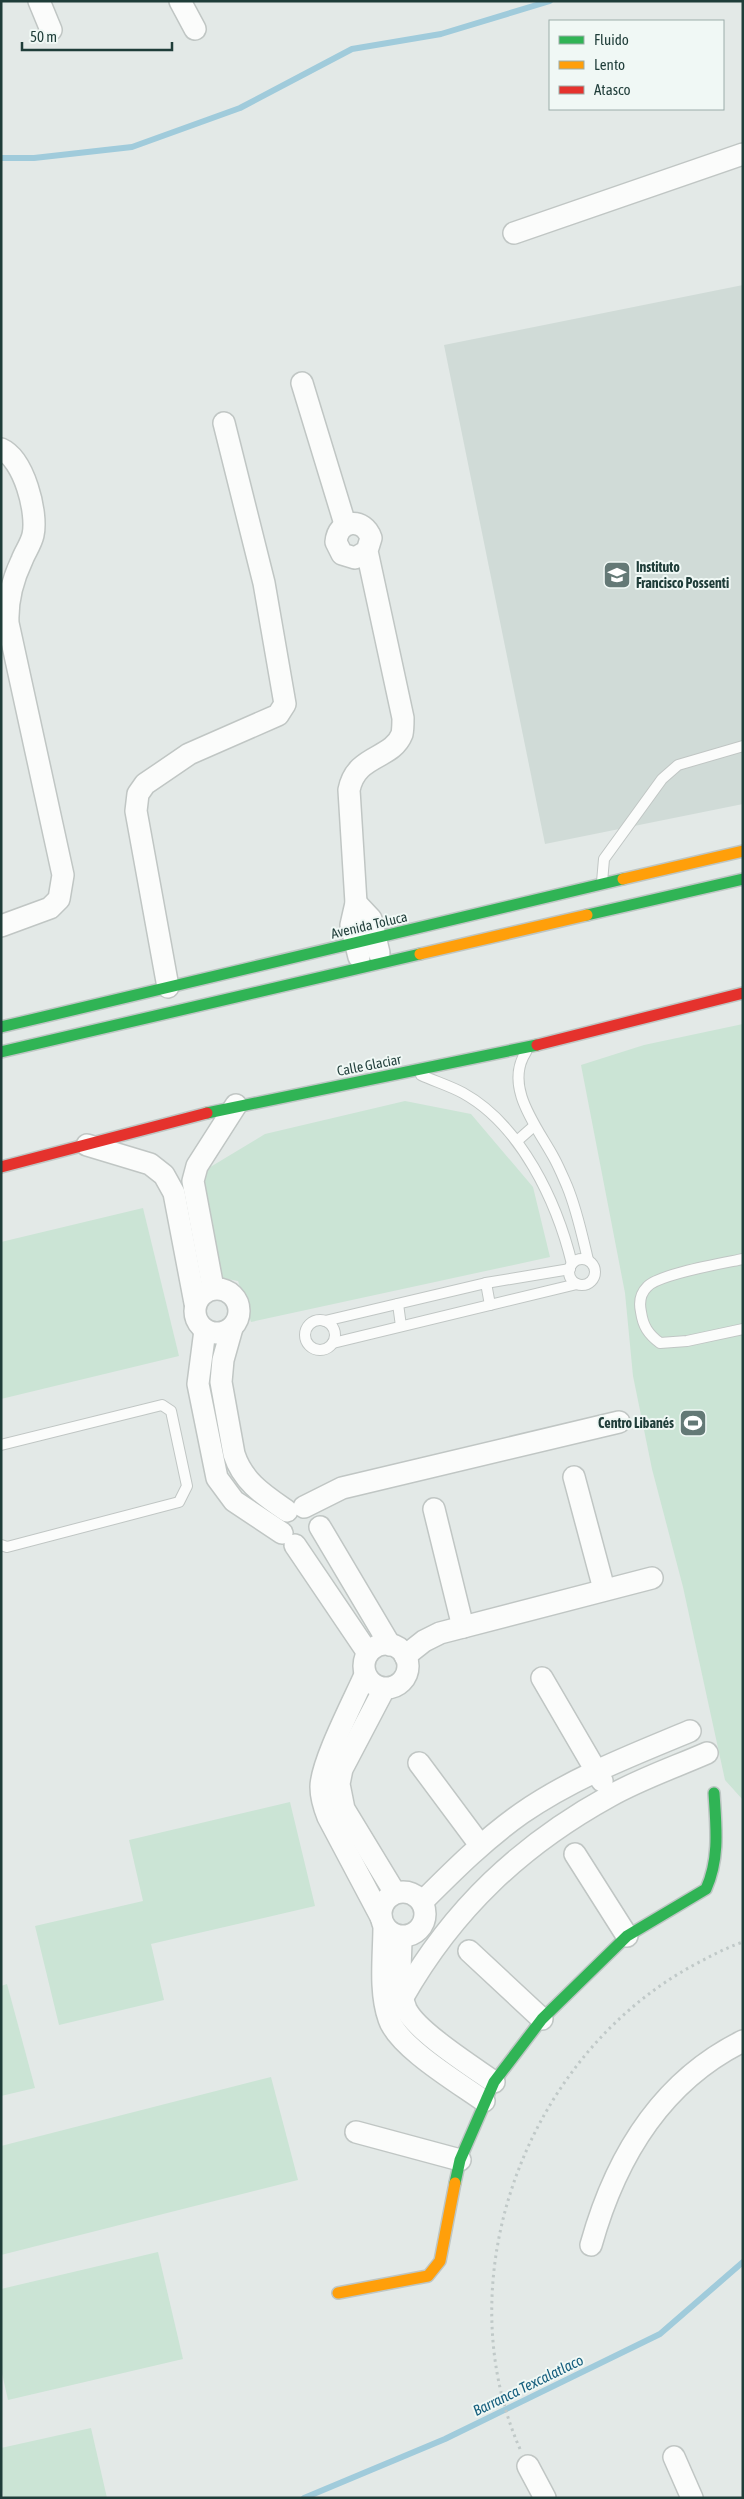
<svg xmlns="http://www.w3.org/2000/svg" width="744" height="2499" viewBox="0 0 744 2499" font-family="'Asap Condensed',sans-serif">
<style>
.built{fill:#d0dbd7}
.green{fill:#cbe4d5}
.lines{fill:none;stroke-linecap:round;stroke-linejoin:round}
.stream{stroke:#a0cbdb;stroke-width:6}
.lane-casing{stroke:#c0c6c4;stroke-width:12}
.street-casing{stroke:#c0c6c4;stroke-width:24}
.fast-casing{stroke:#bec6c4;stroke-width:14}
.slow-casing{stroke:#bec6c4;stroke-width:14}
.jam-casing{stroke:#bec6c4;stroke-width:14}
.path{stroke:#c0c9c8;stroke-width:3;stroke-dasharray:2.5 4;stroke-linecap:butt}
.lane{stroke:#fbfcfb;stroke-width:10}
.street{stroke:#fbfcfb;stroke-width:21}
.fast{stroke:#30b455;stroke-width:11}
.slow{stroke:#ff9f0a;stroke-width:11}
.jam{stroke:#e5322d;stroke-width:11}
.labels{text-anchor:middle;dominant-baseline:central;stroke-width:4;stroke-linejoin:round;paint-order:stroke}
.poi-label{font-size:14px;font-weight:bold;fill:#1f3d39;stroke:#f0f8f5;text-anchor:start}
.street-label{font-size:14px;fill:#1f3d39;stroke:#f0f8f5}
.water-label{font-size:15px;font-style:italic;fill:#155e7d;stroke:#f0f8f5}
</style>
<rect width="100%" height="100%" fill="#e3e9e7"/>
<path class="built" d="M743,285v519l-198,40 -101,-499z"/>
<g class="green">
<path d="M743,1024v776l-18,-20 -42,-193 -31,-118 -19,-93 -8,-83 -44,-228 63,-20z"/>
<path d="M405,1101l66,13 62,73 17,70 -299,65 -13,-41 -16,-3 -20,-92 5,-17 58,-35z"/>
<path d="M143,1208l36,148 -178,43v-157z"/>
<path d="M290,1802l25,104 -164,38 13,56 -105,25 -24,-99 108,-25 -14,-61z"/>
<path d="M7,1984l28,104 -34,8v-110z"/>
<path d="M271,2077l27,103 -297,75v-109z"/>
<path d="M158,2252l25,107 -175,41 -7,-31v-80z"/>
<path d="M91,2428l16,70h-103l-3,-13v-37z"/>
</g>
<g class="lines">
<g class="stream">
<path d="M1,158h33l98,-11 108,-39 112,-59 89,-15 109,-33"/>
<path d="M304,2498l141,-59 215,-105 83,-72"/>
</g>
<g class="lane-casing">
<g id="lane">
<path d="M602,882l2,-23 58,-80 16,-14 65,-19"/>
<path d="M526,1052c-23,35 12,76 28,106 5,9 9,19 13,28 10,24 15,49 21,74"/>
<path d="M421,1075c13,6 29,11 42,18 58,32 94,109 109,171"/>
<path d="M517,1141l17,-15"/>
<path d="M743,1259c-19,4 -85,15 -96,28 -7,7 -8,16 -6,25 2,14 7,22 19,31l27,-2 56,-12"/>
<circle cx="582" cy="1272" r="13"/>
<path d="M486,1283l4,22"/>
<path d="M398,1304l3,22"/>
<circle cx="320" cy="1335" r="15"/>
<path d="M325,1321l161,-38 84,-14"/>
<path d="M333,1343l244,-59"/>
<path d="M1,1445l161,-40 9,6 16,75 -8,16 -172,45 -6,-2"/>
</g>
</g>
<g class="street-casing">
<g id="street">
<path d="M39,1l12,29"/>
<path d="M180,1l15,28"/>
<path d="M514,233l229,-79"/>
<path d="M302,383l43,141"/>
<path d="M1,449c23,10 37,64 32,86 -2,9 -8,17 -11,25 -10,21 -15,40 -14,63l55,252 -4,24 -9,9 -49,18"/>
<path d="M356,903l15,16 8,34"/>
<path d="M359,957l-8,-32 5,-22 -7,-113c7,-36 43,-30 53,-56 1,-5 1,-11 1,-16l-36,-167 4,-13c-7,-21 -33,-19 -35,4l6,12 13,4 12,-7"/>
<path d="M168,987l-32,-176 2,-17 7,-10 44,-30 89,-39 7,-11 -21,-121 -40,-160"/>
<path d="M87,1145l63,19 14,11 10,18 21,110"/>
<path d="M213,1288l-20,-107 4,-15 39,-61"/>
<circle cx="217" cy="1311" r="22"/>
<path d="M232,1328l-9,32 -2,22 13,72c9,28 30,41 53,57"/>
<path d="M205,1330l-7,54 19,94 17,23 48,32"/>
<path d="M574,1477l30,112"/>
<path d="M304,1507l38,-19 277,-66"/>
<path d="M434,1509l29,118"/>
<path d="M320,1527l70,118"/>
<path d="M295,1545l73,108"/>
<circle cx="386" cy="1666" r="22"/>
<path d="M405,1656l19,-15 16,-8 212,-55"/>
<path d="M365,1675c-11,25 -44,88 -44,112 0,11 3,20 7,30l53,100"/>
<path d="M542,1678l60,103"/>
<path d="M384,1689l-42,80 -3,15 5,25 51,84"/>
<path d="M419,1763l61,82"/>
<path d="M575,1854l52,82"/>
<circle cx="403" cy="1914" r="22"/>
<path d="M422,1902c32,-32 63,-63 100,-89 52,-36 111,-58 168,-82"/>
<path d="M384,1926c0,29 -5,65 5,93 9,28 70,64 95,82"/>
<path d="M401,1937c0,23 -4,50 5,72 10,22 67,58 88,73"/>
<path d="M469,1951l73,68"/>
<path d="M403,1997c50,-88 118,-152 207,-201 30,-17 65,-29 97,-43"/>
<path d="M356,2132l104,28"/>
<path d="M591,2245c24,-86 69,-163 152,-204"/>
<path d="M674,2457l18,41"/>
<path d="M528,2466l17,32"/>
</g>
</g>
<g class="fast-casing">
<g id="fast">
<path d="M587,915l156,-36"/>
<path d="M1,1027l622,-148"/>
<path d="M1,1052l419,-98"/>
<path d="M207,1113l330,-68"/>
<path d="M455,2183l5,-23 34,-78 48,-63 85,-83 79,-47c14,-31 10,-63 8,-96"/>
</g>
</g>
<g class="slow-casing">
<g id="slow">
<path d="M623,879l120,-28"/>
<path d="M420,954l167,-39"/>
<path d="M338,2293l90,-17 12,-15 15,-78"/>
</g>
</g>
<g class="jam-casing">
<g id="jam">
<path d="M537,1045l206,-52"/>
<path d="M1,1167l206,-54"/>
</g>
</g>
<path class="path" d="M520,2449c-76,-173 8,-393 172,-483 17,-9 33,-18 51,-24"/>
<use href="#lane" class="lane"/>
<use href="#street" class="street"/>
<use href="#fast" class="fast"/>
<use href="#slow" class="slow"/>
<use href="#jam" class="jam"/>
</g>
<defs>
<g id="school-square" transform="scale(1.4375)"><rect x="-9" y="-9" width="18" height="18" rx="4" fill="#647976" stroke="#f0f8f5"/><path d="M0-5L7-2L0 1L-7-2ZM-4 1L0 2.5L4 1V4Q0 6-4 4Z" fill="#fff"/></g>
<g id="stadium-square" transform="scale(1.4375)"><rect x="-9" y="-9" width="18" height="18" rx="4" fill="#647976" stroke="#f0f8f5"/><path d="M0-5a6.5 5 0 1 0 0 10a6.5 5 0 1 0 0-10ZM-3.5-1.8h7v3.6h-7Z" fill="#fff"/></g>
</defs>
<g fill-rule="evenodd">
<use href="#school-square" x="617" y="575"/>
<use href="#stadium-square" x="693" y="1423"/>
</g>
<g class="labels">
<g class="poi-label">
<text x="636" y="567">Instituto<tspan x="636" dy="16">Francisco Possenti</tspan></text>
<text x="674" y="1423" text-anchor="end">Centro Libanés</text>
</g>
<g class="street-label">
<text transform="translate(369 925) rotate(-13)">Avenida Toluca</text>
<text transform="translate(369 1065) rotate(-11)">Calle Glaciar</text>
</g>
<g class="water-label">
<text transform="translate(528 2385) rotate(-26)">Barranca Texcalatlaco</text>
</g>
</g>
<rect width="744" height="2499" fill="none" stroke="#1f3d39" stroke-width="5"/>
<rect x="549" y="20" width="175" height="90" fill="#f0f8f5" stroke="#9cadaa"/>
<rect x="559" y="36" width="25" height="8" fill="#30b455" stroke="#9cadaa"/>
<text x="594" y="45" font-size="15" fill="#1f3d39">Fluido</text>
<rect x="559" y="61" width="25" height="8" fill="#ff9f0a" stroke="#9cadaa"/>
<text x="594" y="70" font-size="15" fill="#1f3d39">Lento</text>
<rect x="559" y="86" width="25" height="8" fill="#e5322d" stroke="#9cadaa"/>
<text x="594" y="95" font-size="15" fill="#1f3d39">Atasco</text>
<path d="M22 42v8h150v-8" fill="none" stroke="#1f3d39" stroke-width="2.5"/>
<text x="30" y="42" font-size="15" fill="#1f3d39" stroke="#f0f8f5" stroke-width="4" paint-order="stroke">50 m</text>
</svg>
